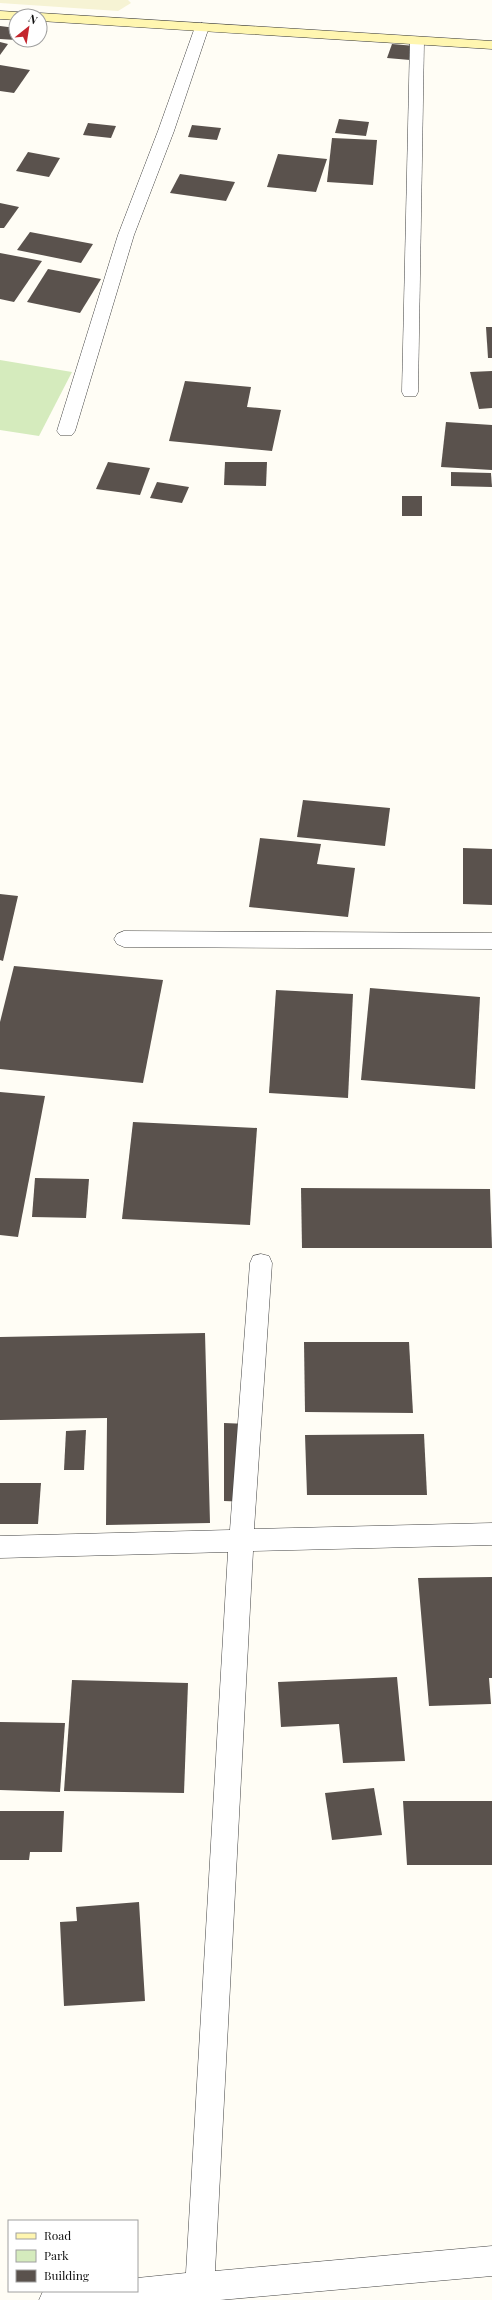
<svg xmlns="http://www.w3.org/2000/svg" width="492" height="2300" viewBox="0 0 492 2300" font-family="'Playfair Display',serif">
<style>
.farmland{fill:#f6f3d4}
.green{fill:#d5ebbd}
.building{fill:#5a524d}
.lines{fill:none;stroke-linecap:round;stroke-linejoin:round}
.street-casing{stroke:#444;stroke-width:1}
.secondary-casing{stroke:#333;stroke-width:1}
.street{fill:#fff;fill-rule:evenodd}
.secondary{fill:#fff6b0;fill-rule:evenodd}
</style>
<rect width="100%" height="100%" fill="#fffdf5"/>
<path class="farmland" d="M0,0h128l3,3 -13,8 -118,-8z"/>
<path class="green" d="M0,360l72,12 -33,64 -39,-6z"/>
<g class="building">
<path d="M0,26l16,2v12l-16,-1z"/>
<path d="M0,42l8,2 -8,11z"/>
<path d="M392,44l23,2 -5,14 -23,-2z"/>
<path d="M0,65l30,5 -16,23 -14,-2z"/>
<path d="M339,119l30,3 -3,14 -31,-3z"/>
<path d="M88,123l28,3 -5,12 -28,-3z"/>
<path d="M192,125l29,3 -4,12 -29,-3z"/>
<path d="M332,138l45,2 -4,45 -46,-3z"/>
<path d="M28,152l32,6 -11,19 -33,-6z"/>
<path d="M278,154l49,5 -11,33 -49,-5z"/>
<path d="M180,174l55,8 -9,19 -56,-8z"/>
<path d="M0,203l19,4 -15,21h-4z"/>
<path d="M30,232l63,12 -12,19 -64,-13z"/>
<path d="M0,253l42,8 -28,41 -14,-3z"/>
<path d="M48,269l53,10 -21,34 -53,-11z"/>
<path d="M486,327h6v31h-4z"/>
<path d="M492,371v37l-13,1 -9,-37z"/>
<path d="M185,381l66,6 -4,20 34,3 -9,41 -103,-10z"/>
<path d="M446,422l46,3v45l-51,-3z"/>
<path d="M108,462l42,6 -10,27 -44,-6z"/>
<path d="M225,462h42l-1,24 -42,-1z"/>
<path d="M451,472l40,1 1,14 -41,-1z"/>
<path d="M157,482l32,5 -7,16 -32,-5z"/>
<rect x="402" y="496" width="20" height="20"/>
<path d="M303,800l87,8 -5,38 -88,-9z"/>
<path d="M260,838l61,6 -4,20 38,4 -7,49 -99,-10z"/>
<path d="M463,848l29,1v56l-29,-1z"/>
<path d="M0,894l18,2 -15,65 -3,-1z"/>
<path d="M14,966l149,14 -20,103 -143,-14v-47z"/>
<path d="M370,988l110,9 -5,92 -114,-9z"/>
<path d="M276,990l77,4 -5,104 -79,-5z"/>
<path d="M0,1092l45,4 -27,141 -18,-2z"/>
<path d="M133,1122l124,6 -7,97 -128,-6z"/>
<path d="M35,1178l54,1 -3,39 -54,-1z"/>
<path d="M301,1188l189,1 2,59h-190z"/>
<path d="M205,1333l5,190 -104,2 1,-107 -107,2v-83z"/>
<path d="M304,1342h105l4,71 -108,-1z"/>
<path d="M224,1423l24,1 1,78 -25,-1z"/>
<path d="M86,1430l-2,40h-20l2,-39z"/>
<path d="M424,1434l3,61h-120l-2,-60z"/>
<path d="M0,1483h41l-3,41h-38z"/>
<path d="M492,1577v101h-3l2,26 -62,2 -11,-128z"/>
<path d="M397,1677l8,84 -62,2 -4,-39 -58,3 -3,-45z"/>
<path d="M72,1680l116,3 -4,110 -120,-2z"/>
<path d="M0,1722l65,1 -5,69 -60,-2z"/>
<path d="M374,1788l8,47 -50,5 -7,-47z"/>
<path d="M403,1801h89v64h-85z"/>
<path d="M0,1811h64l-2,41h-32l-1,8h-29z"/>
<path d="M139,1902l6,99 -81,5 -4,-84 17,-1 -1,-14z"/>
</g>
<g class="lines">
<g class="street-casing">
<g id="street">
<path d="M202,23l7,4 -35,104 -40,104 -59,196 -3,4h-12l-3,-4 61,-196 40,-104 37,-104z"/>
<path d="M417,37l7,4 -6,351 -2,4h-12l-2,-4 8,-351z"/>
<path d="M124,931l368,2v16l-368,-2 -7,-3 -3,-5 3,-5z"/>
<path d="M261,1254l8,2 3,7 -18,266 238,-6v22l-239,6 -38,720 277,-25v30l-272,24h-181l4,-9h94v-13l49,-5 42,-721 -228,6v-22l230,-6 20,-267 3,-7z"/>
</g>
</g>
<g class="secondary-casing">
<g id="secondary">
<path d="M0,11l18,1 7,4h-9v4l-16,-1z"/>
<path d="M40,13l452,28v8l-452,-28v-5h-7z"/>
</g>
</g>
<use href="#street" class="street"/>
<use href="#secondary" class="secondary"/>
</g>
<rect x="8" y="2220" width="130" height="72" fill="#ffffff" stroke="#a0a0a0"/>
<rect x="16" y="2233" width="20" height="6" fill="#fff6b0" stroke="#a0a0a0"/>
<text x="44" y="2240" font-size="12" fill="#111111">Road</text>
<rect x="16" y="2250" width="20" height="12" fill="#d5ebbd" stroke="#a0a0a0"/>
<text x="44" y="2260" font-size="12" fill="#111111">Park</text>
<rect x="16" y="2270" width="20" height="12" fill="#5a524d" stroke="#a0a0a0"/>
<text x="44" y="2280" font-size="12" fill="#111111">Building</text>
<g transform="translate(28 28) rotate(30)"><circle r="19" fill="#ffffff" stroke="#a0a0a0"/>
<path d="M0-3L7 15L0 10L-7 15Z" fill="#c4262e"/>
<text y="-6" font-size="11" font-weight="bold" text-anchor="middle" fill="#111111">N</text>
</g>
</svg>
